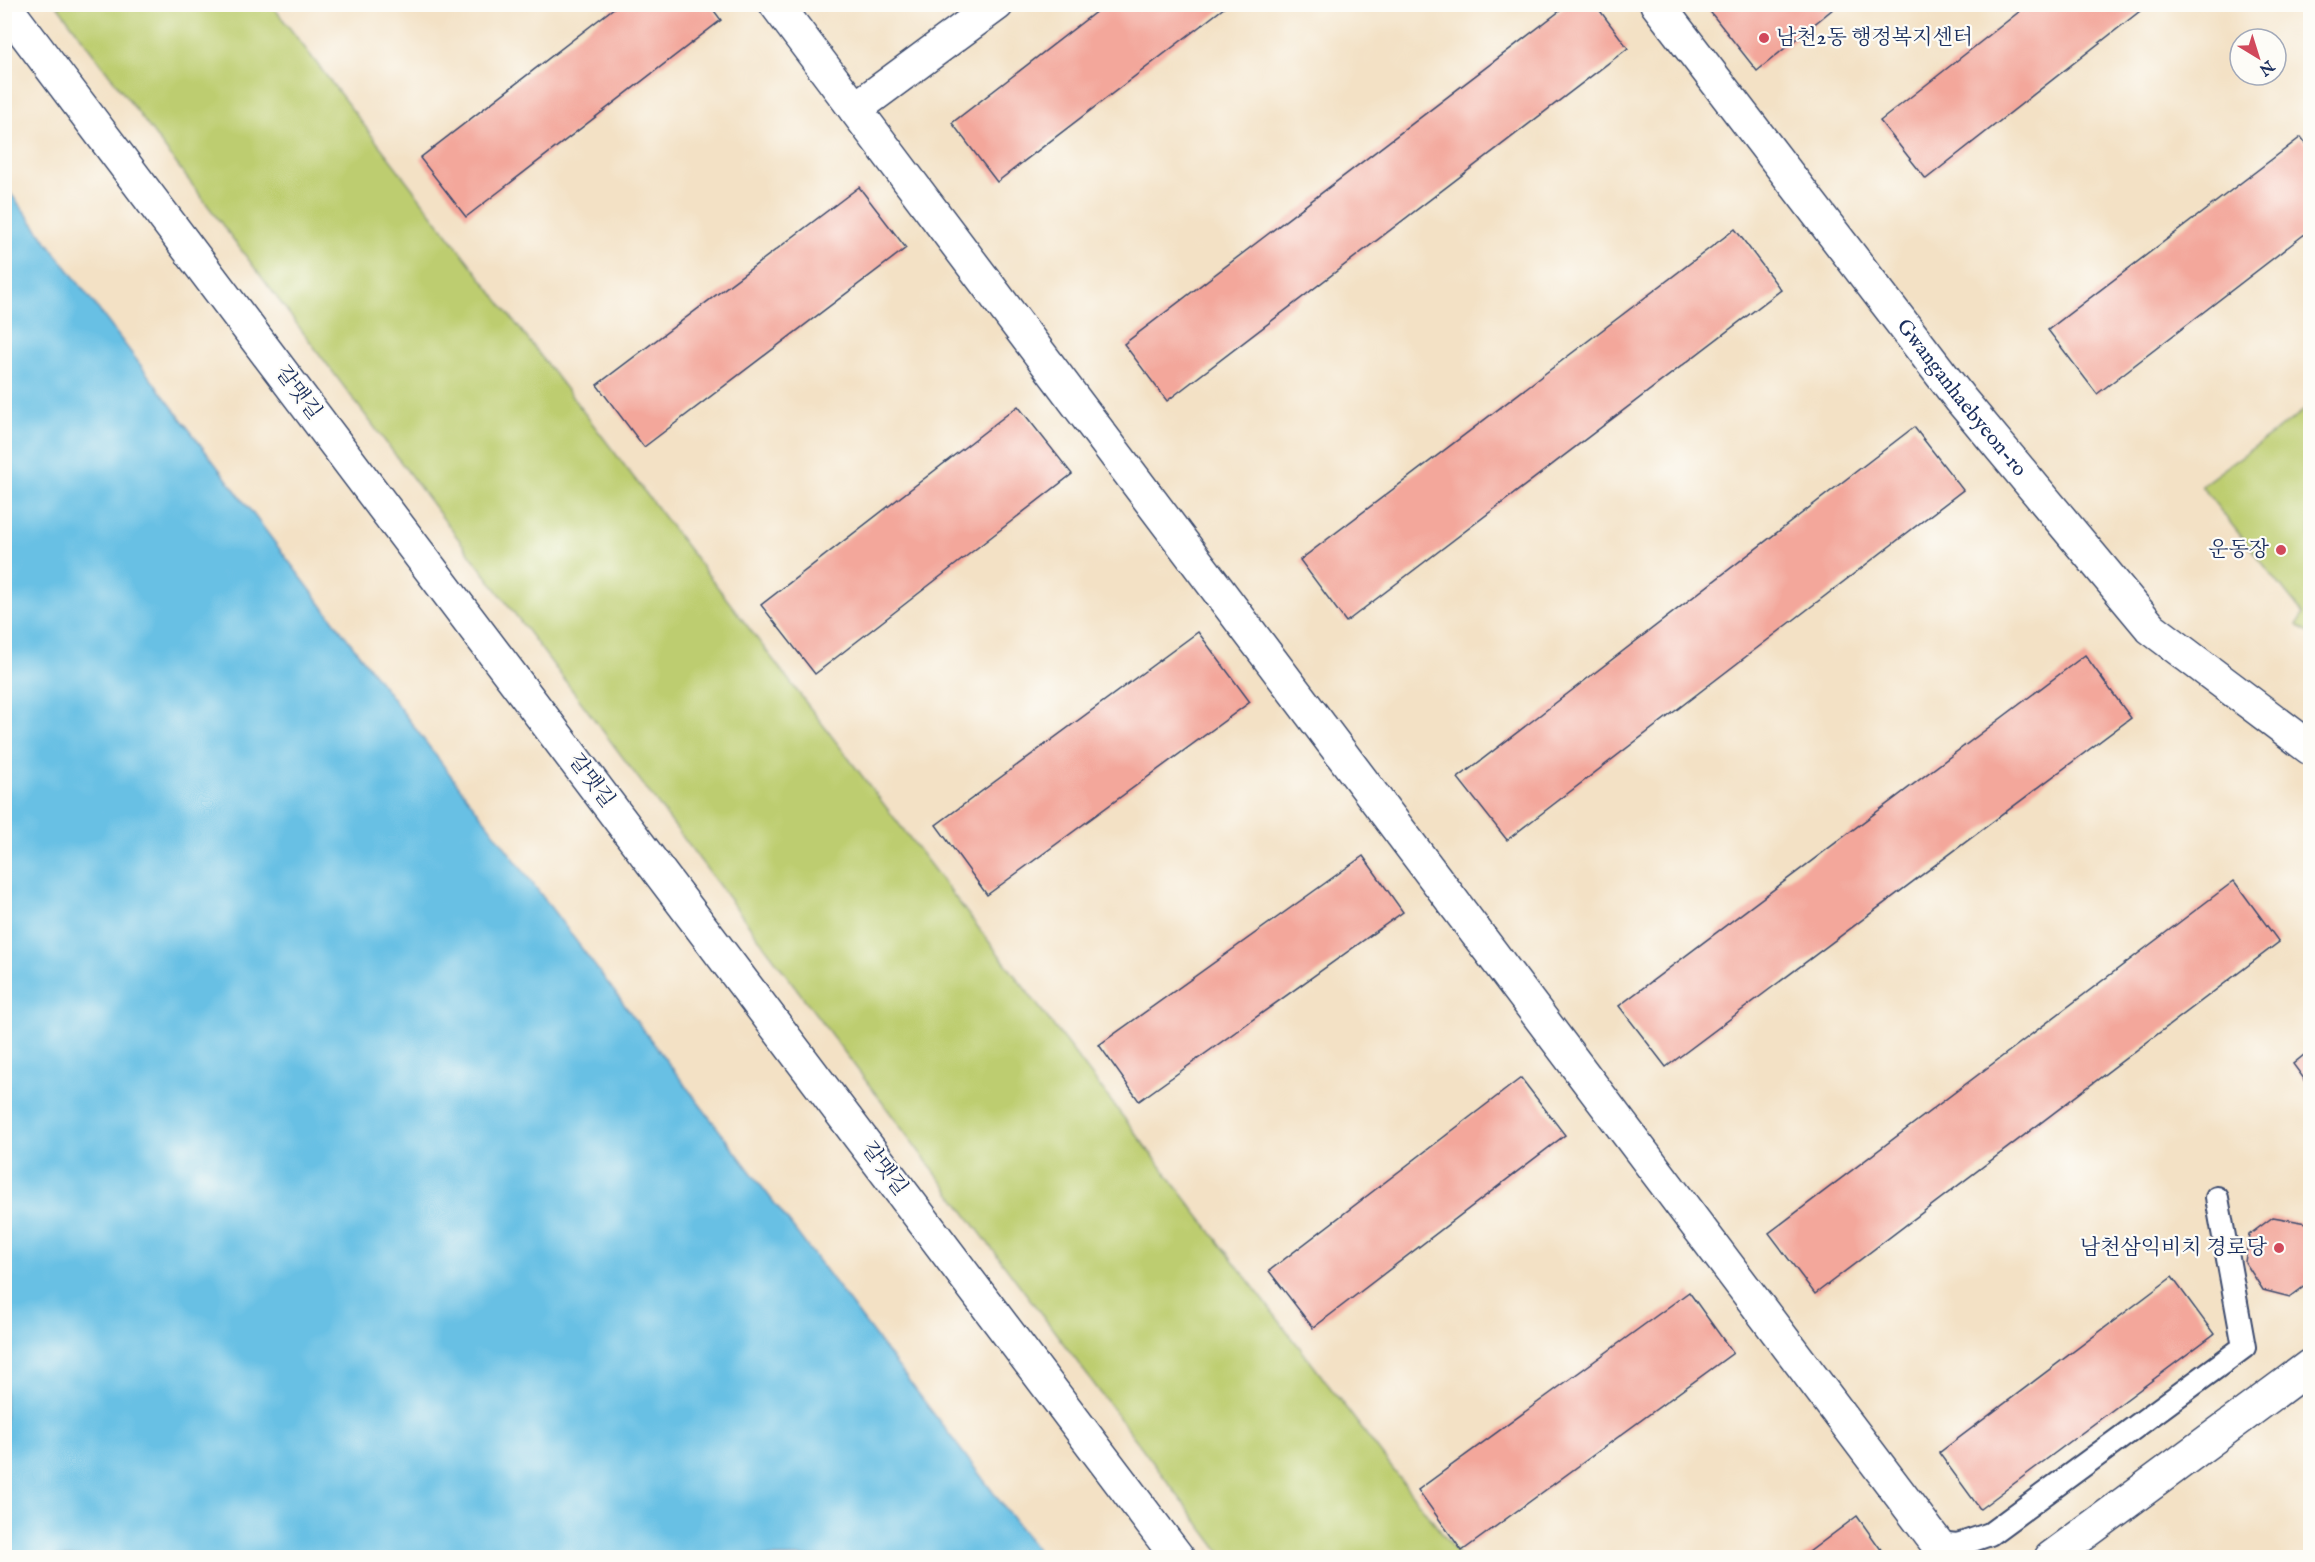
<svg xmlns="http://www.w3.org/2000/svg" width="2315" height="1562" viewBox="0 0 2315 1562" font-family="'IM FELL English','Noto Serif KR',serif">
<style>
.green{fill:#bdcd70;stroke:#6c7e67;stroke-width:1.5}
.water{fill:#67c0e4;stroke:#4178a1;stroke-width:1.5}
.building{fill:#f3a79b}
.lines{fill:none;stroke-linecap:round;stroke-linejoin:round}
.service-casing{stroke:#3b4a6d;stroke-width:26}
.pedestrian-casing{stroke:#3b4a6d;stroke-width:36}
.minor-casing{stroke:#3b4a6d;stroke-width:36}
.secondary-casing{stroke:#3b4a6d;stroke-width:36}
.service{stroke:#fff;stroke-width:22}
.pedestrian{stroke:#fff;stroke-width:33}
.minor{stroke:#fff;stroke-width:33}
.secondary{stroke:#fff;stroke-width:33}
.poi-dot{fill:#d1495b;stroke:#fdfcf7;stroke-width:2}
.labels{text-anchor:middle;dominant-baseline:central;stroke-width:4.5;stroke-linejoin:round;paint-order:stroke}
.poi-label{font-size:21px;fill:#1b2f5e;stroke:#fdfcf7;text-anchor:end}
.street-label{font-size:21px;fill:#1b2f5e;stroke:#fdfcf7}
</style>
<rect width="100%" height="100%" fill="#fdfcf7"/>
<filter id="ink" filterUnits="userSpaceOnUse"><feTurbulence type="fractalNoise" baseFrequency=".0167" numOctaves="2"/><feDisplacementMap in="SourceGraphic" scale="12" xChannelSelector="R" yChannelSelector="G"/><feConvolveMatrix kernelMatrix="1 2 1 2 8 2 1 2 1" color-interpolation-filters="sRGB"/></filter>
<filter id="wash" filterUnits="userSpaceOnUse"><feTurbulence type="fractalNoise" baseFrequency=".008" numOctaves="4" result="noise"/><feDisplacementMap in="SourceGraphic" scale="24" xChannelSelector="R" yChannelSelector="G"/><feGaussianBlur stdDeviation="1.35" result="paint"/><feColorMatrix in="noise" values="0 0 0 0 0 0 0 0 0 0 0 0 0 0 0 0 0 1.4 0 .05"/><feComposite in="paint" operator="in"/></filter>
<g filter="url(#wash)">
<rect width="100%" height="100%" fill="#f3e1c5"/>
<g class="green">
<path d="M57,5h215l1188,1552h-236z"/>
<path d="M2310,406v228l-13,-9 6,-11 -102,-128z"/>
</g>
<path class="water" d="M4,186h1l1037,1371h-1037z"/>
<g id="blocks">
<g class="building">
<path d="M619,4h90l12,16 -255,197 -46,-59z"/>
<path d="M1106,4h123l-232,178 -45,-59z"/>
<path d="M1569,4h26l33,44 -461,353 -43,-57z"/>
<path d="M1704,4h135l-82,67z"/>
<path d="M2029,4h120l-223,175 -46,-58z"/>
<path d="M2301,137l9,12v81l-213,164 -49,-64z"/>
<path d="M859,187l47,61 -262,199 -47,-62z"/>
<path d="M1735,229l46,61 -435,332 -46,-62z"/>
<path d="M1018,406l54,68 -257,200 -54,-69z"/>
<path d="M1914,427l49,63 -456,350 -49,-62z"/>
<path d="M1198,632l52,70 -263,193 -51,-70z"/>
<path d="M2085,655l46,63 -465,349 -47,-61z"/>
<path d="M1363,856l40,56 -264,189 -40,-56z"/>
<path d="M2234,881l45,61 -464,352 -46,-61z"/>
<path d="M2310,1050v37l-17,-23z"/>
<path d="M1521,1078l44,57 -252,193 -44,-57z"/>
<path d="M2273,1217l34,6 3,5v54l-20,15 -27,-7 -18,-28 4,-27z"/>
<path d="M2172,1277l42,57 -234,175 -41,-56z"/>
<path d="M1689,1292l44,61 -271,198 -44,-61z"/>
<path d="M1857,1516l30,42h-86z"/>
</g>
</g>
</g>
<g filter="url(#ink)">
<use href="#blocks" fill-opacity="0" stroke="#3b4a6d" stroke-width="1.5"/>
<g class="lines">
<g class="service-casing">
<path id="service" d="M1934,1550l2,-7 22,2 32,-11 254,-187 -27,-149"/>
</g>
<g class="pedestrian-casing">
<path id="pedestrian" d="M4,5l1174,1553"/>
</g>
<g class="minor-casing">
<g id="minor">
<path d="M776,4l79,105 142,-105"/>
<path d="M855,109l1093,1449"/>
<path d="M2051,1558l259,-192"/>
</g>
</g>
<g class="secondary-casing">
<g id="secondary">
<path id="s1" d="M1657,4l304,396 190,228 159,120"/>
</g>
</g>
<use href="#service" class="service"/>
<use href="#pedestrian" class="pedestrian"/>
<use href="#minor" class="minor"/>
<use href="#secondary" class="secondary"/>
</g>
</g>
<g class="poi-dot">
<circle cx="1764" cy="38" r="6"/>
<circle cx="2281" cy="550" r="6"/>
<circle cx="2279" cy="1248" r="6"/>
</g>
<g class="labels">
<g class="poi-label">
<text x="1776" y="38" text-anchor="start">남천2동 행정복지센터</text>
<text x="2269" y="550">운동장</text>
<text x="2267" y="1248">남천삼익비치 경로당</text>
</g>
<g class="street-label">
<text transform="translate(298 393) rotate(53)">갈맷길</text>
<text stroke="none"><textPath href="#s1" startOffset="498">Gwanganhaebyeon-ro</textPath></text>
<text transform="translate(591 781) rotate(53)">갈맷길</text>
<text transform="translate(884 1169) rotate(53)">갈맷길</text>
</g>
</g>
<rect width="2315" height="1562" fill="none" stroke="#fdfcf7" stroke-width="24"/>
<g transform="translate(2258 57) rotate(142)"><circle r="28" fill="#fdfcf7" stroke="#a3aaba" stroke-width="1.5"/>
<path d="M0-4.5L10 22L0 15L-10 22Z" fill="#d1495b"/>
<text y="-9" font-size="16" font-weight="bold" text-anchor="middle" fill="#1b2f5e">N</text>
</g>
</svg>
